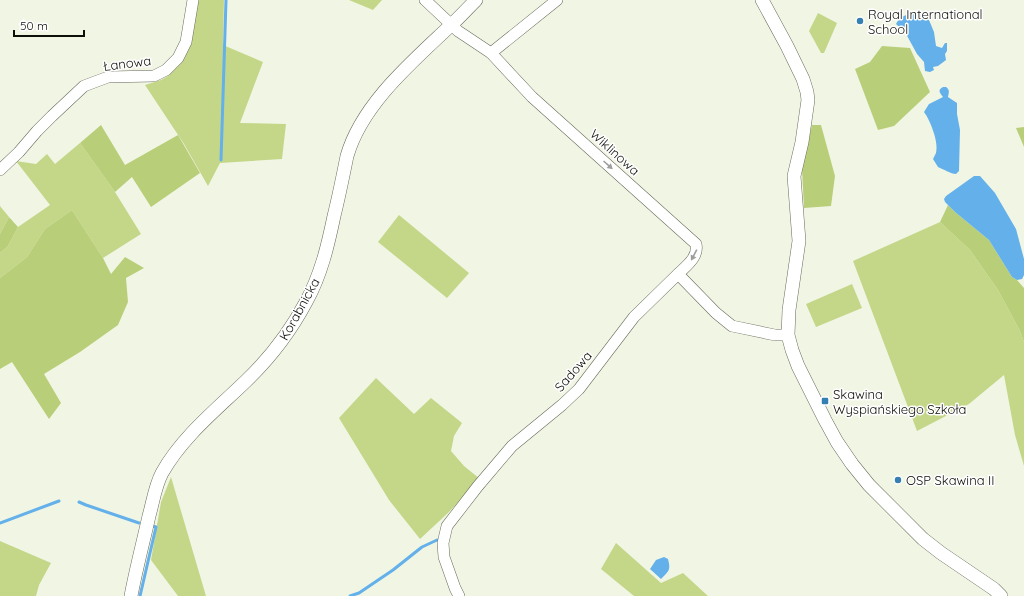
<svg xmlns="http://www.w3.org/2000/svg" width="1024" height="596" viewBox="0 0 1024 596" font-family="Quicksand,sans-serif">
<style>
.green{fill:#c4d789}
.forest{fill:#b9ce78}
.water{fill:#63b0ea}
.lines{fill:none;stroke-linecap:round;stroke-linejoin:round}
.stream{stroke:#63b0ea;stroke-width:3}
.minor-casing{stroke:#666a5b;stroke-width:12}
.tertiary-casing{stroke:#666a5b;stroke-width:14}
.minor{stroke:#fff;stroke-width:11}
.tertiary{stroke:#fff;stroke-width:13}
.oneway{fill:#9e9f9d}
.poi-dot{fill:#357fb3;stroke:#fff;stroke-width:1.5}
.labels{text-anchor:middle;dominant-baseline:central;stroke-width:3;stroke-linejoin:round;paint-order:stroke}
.poi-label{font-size:13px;fill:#0d0f09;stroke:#fff;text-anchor:start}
.street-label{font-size:13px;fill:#0d0f09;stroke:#fff}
</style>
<rect width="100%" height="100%" fill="#f1f6e4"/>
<g class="green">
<path d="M197,0h27l-1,45 40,17 -23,61 46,1 -4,35 -62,4 -12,23 -24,-42 -39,-59 16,-5 7,-4 7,-8z"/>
<path d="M349,0h33l-9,10z"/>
<path d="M818,13l19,10 -13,30h-3l-12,-22z"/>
<path d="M80,143l35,49 26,42 -38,24 -31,-48 -27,19 -18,28 -27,21v-25l8,-7 10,-19 32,-22 -34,-44 20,3 11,-10 8,10z"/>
<path d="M0,206l9,11 -9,17z"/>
<path d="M399,215l70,58 -22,25 -69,-56z"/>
<path d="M940,222l30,28 28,40 22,41 4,11v124l-9,-31 -11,-60 -35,29 -52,27 -64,-170z"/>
<path d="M852,284l10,24 -46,19 -10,-23z"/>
<path d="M376,378l38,36 17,-16 31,25 -8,13 -3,15 13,15 16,13 -31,33 -29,27 -31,-39 -50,-82z"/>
<path d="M171,477l35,119h-28l-27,-36 10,-58z"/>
<path d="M0,541l51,22 -12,22 -3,11h-36z"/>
<path d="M616,543l45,40 22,-10 25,23h-74l-33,-27z"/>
</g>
<g class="forest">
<path d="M882,46l28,2 20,44 -36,34 -16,4 -23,-61 15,-7z"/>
<path d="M101,125l24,40 53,-30 22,38 -49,34 -19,-30 -17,15 -35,-49z"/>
<path d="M812,125h9l14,51 -4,30 -27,2 -2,-39z"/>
<path d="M1024,127v20l-8,-19z"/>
<path d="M948,205l7,7 34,28 23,37 5,3 7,8v54l-4,-11 -22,-41 -28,-40 -30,-28z"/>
<path d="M72,210l31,48 8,16 14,-17 19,11 -18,10 2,24 -10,23 -38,27 -36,22 17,29 -12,16 -37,-57 -12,7v-91l27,-21 18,-28z"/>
<path d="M9,217l9,10 -10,19 -8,7v-19z"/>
</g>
<g class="water">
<path d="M920,11l9,9 5,12 2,14 6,2 3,-5h2v8l-2,3 1,6 -8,6 -5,1 1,3 -4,2 -5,-1 -1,-9 -7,-8 -12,-22 -9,-8c4,-9 15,-11 24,-13z"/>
<path d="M943,87h3c4,3 3,5 2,10l9,6v11l3,16 -1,41 -3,3c-5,0 -13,-5 -18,-7l-5,-8c1,-2 2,-4 3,-6 3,-11 -6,-33 -12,-41l5,-8 14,-7c-3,-4 -6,-7 0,-10z"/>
<path d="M974,176h6l15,17 21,36 8,30v16l-2,4 -5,1 -5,-3 -23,-37 -34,-28 -10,-10 -1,-3 2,-3z"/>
<path d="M664,557l4,2c3,11 1,12 -7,20l-11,-10 6,-9z"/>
</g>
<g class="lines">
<g class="stream">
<path d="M221,160l5,-160"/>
<path d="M79,502l7,3 53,18"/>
<path d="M0,523l59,-22"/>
<path d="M140,596l16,-69 -3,-1"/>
<path d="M350,596l9,-3 34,-23 29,-23 15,-7"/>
</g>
<g class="minor-casing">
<g id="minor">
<path d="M425,0l33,31 33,22 66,-53"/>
<path d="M491,53l41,44 164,147c3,13 -10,22 -18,30"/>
<path d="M0,170l19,-18 18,-21 15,-15 32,-30 24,-9 46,-1 12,-6 12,-12 8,-16 7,-42"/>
<path d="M459,596l-4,-8 -11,-31 -1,-14 4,-17 31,-40 34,-40 50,-41 17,-16 55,-72 44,-43 38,39 16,13 43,9h13"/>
</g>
</g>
<g class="tertiary-casing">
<g id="tertiary">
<path d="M762,0l25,46 16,33 4,13 1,8 -6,42 -8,34 5,65 -10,69 -1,25 4,15 6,16 27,54 12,22 15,22 17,21 54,54 18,14 53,36 7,7"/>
<path d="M131,596c5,-27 12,-53 18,-80 4,-14 6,-30 13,-43 20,-36 55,-64 84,-92 24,-23 44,-49 60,-79 15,-27 22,-57 28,-86 5,-20 9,-40 13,-60 15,-52 65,-94 103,-130 9,-8 17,-17 26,-26"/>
</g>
</g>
<use href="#minor" class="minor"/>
<use href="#tertiary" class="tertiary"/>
</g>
<defs><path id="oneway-solid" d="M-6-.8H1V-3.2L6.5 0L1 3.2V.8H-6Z"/></defs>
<g class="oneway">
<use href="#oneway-solid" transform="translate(608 165) rotate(42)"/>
<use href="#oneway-solid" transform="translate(694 255) rotate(118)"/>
</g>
<g class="poi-dot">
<circle cx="860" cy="21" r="4"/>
<rect x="821" y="397" width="8" height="8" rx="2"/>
<circle cx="898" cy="480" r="4"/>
</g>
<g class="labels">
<g class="poi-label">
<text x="868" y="14">Royal International<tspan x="868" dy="15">School</tspan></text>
<text x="833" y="394">Skawina<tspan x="833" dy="15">Wyspiańskiego Szkoła</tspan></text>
<text x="906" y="480">OSP Skawina II</text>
</g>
<g class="street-label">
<text transform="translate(127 63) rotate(-7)">Łanowa</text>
<text transform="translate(615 152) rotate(42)">Wiklinowa</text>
<text transform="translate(299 309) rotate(-61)">Korabnicka</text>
<text transform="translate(573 371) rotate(-49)">Sadowa</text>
</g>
</g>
<path d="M14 30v6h70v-6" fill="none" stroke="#0d0f09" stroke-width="2"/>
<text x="20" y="30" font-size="12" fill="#0d0f09" stroke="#ffffff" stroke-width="3" paint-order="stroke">50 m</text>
</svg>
